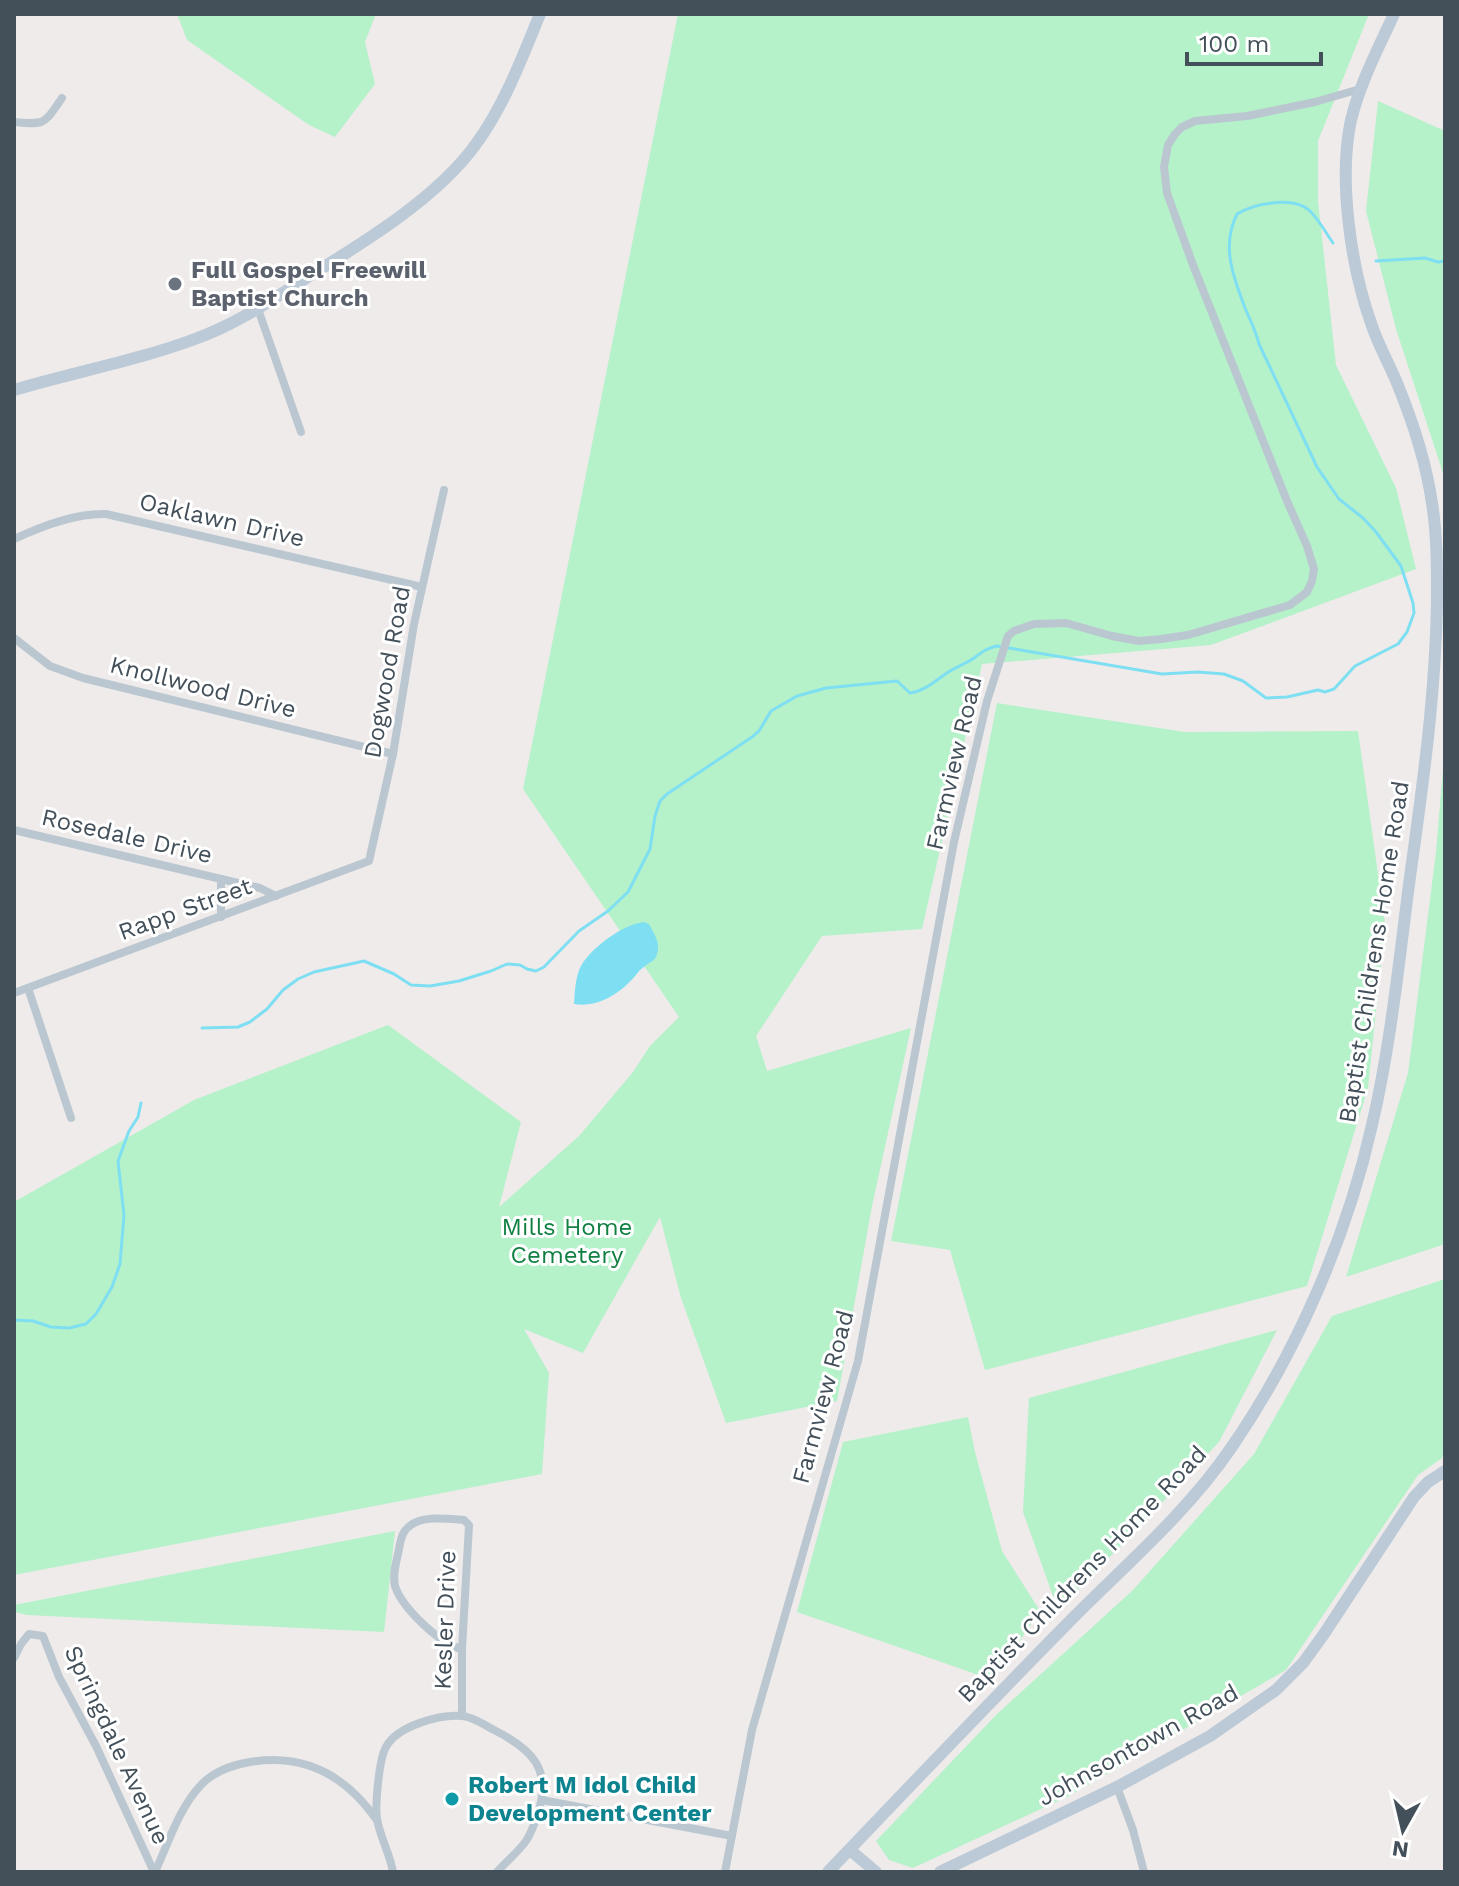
<svg xmlns="http://www.w3.org/2000/svg" width="1459" height="1886" viewBox="0 0 1459 1886" font-family="'Work Sans',sans-serif">
<style>
.green{fill:#b5f1c9}
.water{fill:#7fdff2}
.lines{fill:none;stroke-linecap:round;stroke-linejoin:round}
.stream{stroke:#7fdff2;stroke-width:3}
.street{stroke:#bbc7d0;stroke-width:8}
.secondary{stroke:#bccad7;stroke-width:12}
.worship-dot{fill:#6b7280;stroke:#fff;stroke-width:3}
.culture-dot{fill:#0f9aa8;stroke:#fff;stroke-width:3}
.labels{text-anchor:middle;dominant-baseline:central;stroke-width:6;stroke-linejoin:round;paint-order:stroke}
.worship-label{font-size:24px;font-weight:bold;fill:#5b616d;stroke:#fff;text-anchor:start}
.street-label{font-size:24px;fill:#43505a;stroke:#fff}
.park-label{font-size:24px;fill:#108042;stroke:#fff}
.culture-label{font-size:24px;font-weight:bold;fill:#0d838f;stroke:#fff;text-anchor:start}
</style>
<rect width="100%" height="100%" fill="#efebeb"/>
<g class="green">
<path d="M177,14h199l-11,28 10,42 -40,53 -26,-12 -122,-85z"/>
<path d="M678,14h691l-51,127v60l18,164 60,123 20,81 -205,76 -229,19 -60,265 -100,7 -66,100 11,35 144,-43 -39,178 -35,195 -111,22 -45,-125 -21,-81 -77,136 -59,-24 25,44 -7,101 -528,101v-373l180,-102 194,-75 133,97 -22,85 80,-71 54,-64 17,-26 29,-29 -156,-228z"/>
<path d="M1378,101l67,30v348l-49,-150 -30,-118z"/>
<path d="M997,703l188,29 173,-1 27,193 -17,164 -61,198 -322,84 -35,-120 -59,-9z"/>
<path d="M1445,745v499l-99,33 62,-204 28,-221z"/>
<path d="M1445,1279v164l-3,15 -24,17 -132,195 -219,127 -154,71 -24,-8 -13,-19 121,-127 136,-124 121,-136 78,-138z"/>
<path d="M1277,1330l-58,112 -78,83 -83,85 -35,-98 6,-114z"/>
<path d="M968,1417l7,35 27,99 38,60 -47,69 -196,-68 46,-170z"/>
<path d="M395,1531l-11,101 -357,-17 -13,-3v-7z"/>
</g>
<path class="water" d="M644,922l5,2c5,10 12,19 8,30 -2,8 -8,8 -13,13 -7,5 -3,3 -9,9 -15,18 -38,32 -61,28 1,-12 1,-27 7,-38 10,-18 42,-42 63,-44z"/>
<g class="lines">
<g class="stream">
<path d="M1376,261l49,-3 13,4 7,-1"/>
<path d="M202,1028l36,-1 12,-5 17,-13 16,-19 15,-11 16,-7 50,-11 30,13 17,11 19,1 29,-5 32,-10 16,-7 13,1 7,4 9,2 8,-4 35,-36 29,-20 20,-19 22,-43 5,-33 5,-15 7,-7 85,-57 7,-6 12,-20 26,-15 29,-8 71,-7 13,12c16,-2 27,-14 40,-22 8,-5 17,-8 24,-13 8,-6 13,-10 23,-12l165,28 36,-2 26,2 19,7 23,17 21,-1 31,-7 7,2 9,-3 21,-23 43,-22 9,-12 7,-19 -1,-10 -12,-37 -25,-34 -13,-14 -24,-19 -22,-32 -58,-123c-3,-13 -9,-24 -14,-36 -12,-32 -24,-62 -8,-94 18,-11 57,-18 73,-3 9,9 16,22 23,32"/>
<path d="M14,1320l19,1 18,6 18,1 17,-4 10,-10 16,-27 8,-23 4,-49 -6,-54 11,-30 9,-14 3,-14"/>
</g>
<g class="street">
<path d="M14,122c32,3 30,2 48,-24"/>
<path d="M258,309l43,123"/>
<path d="M14,539c28,-13 61,-26 92,-25l316,73"/>
<path d="M14,638l36,28 33,12 310,76"/>
<path d="M14,830l224,53 22,5 16,8"/>
<path d="M221,917v-38"/>
<path d="M28,988l43,130"/>
<path d="M14,993l355,-132 24,-107 21,-130 30,-134"/>
<path d="M14,1658l7,-14 8,-10 14,2 16,41 37,69 58,126"/>
<path d="M462,1716v-67l7,-124 -5,-5c-15,-1 -36,-4 -50,3 -11,6 -13,14 -15,26 -2,11 -7,25 -4,37 7,22 46,59 67,63"/>
<path d="M1117,1787l16,43 11,42"/>
<path d="M542,1800l190,36"/>
<path d="M155,1872c13,-28 24,-64 46,-87 13,-14 31,-20 49,-23 54,-9 95,13 126,57"/>
<path d="M393,1872c-3,-18 -13,-35 -16,-53 -2,-14 2,-60 9,-72 11,-21 54,-33 76,-31 12,1 24,10 34,15 37,19 56,39 42,82 -3,9 -6,19 -12,28 -8,11 -20,21 -29,31"/>
<path d="M725,1872l27,-142 106,-369 96,-519 33,-141 21,-65 6,-5 20,-7 32,-1 46,13 27,5 22,-2 27,-4 102,-30 17,-13 5,-11 2,-12 -7,-23 -20,-45 -94,-236 -26,-72 -3,-26 4,-22 7,-11 7,-7 13,-6 52,-5 68,-14 45,-13"/>
</g>
<g class="secondary">
<path d="M14,390c60,-18 122,-29 181,-51 42,-15 78,-40 116,-64 55,-34 127,-78 165,-131 28,-38 46,-86 64,-130"/>
<path d="M850,1850l26,22"/>
<path d="M828,1872c79,-83 159,-167 239,-248 56,-57 119,-110 164,-176 65,-94 116,-211 141,-323 19,-81 27,-165 38,-248 13,-93 26,-186 27,-280 0,-31 0,-63 -5,-94 -6,-41 -19,-81 -35,-120 -8,-19 -18,-37 -25,-57 -21,-58 -34,-146 -21,-206 9,-37 27,-71 43,-106"/>
<path d="M940,1872l177,-85 93,-51 66,-46 27,-27 21,-29 90,-137 14,-15 17,-11"/>
</g>
</g>
<circle class="worship-dot" cx="175" cy="284" r="8"/>
<circle class="culture-dot" cx="452" cy="1799" r="8"/>
<g class="labels">
<g class="worship-label">
<text x="191" y="270">Full Gospel Freewill<tspan x="191" dy="28">Baptist Church</tspan></text>
</g>
<g class="street-label">
<text transform="translate(222 520) rotate(13)">Oaklawn Drive</text>
<text transform="translate(387 672) rotate(-80)">Dogwood Road</text>
<text transform="translate(203 687) rotate(14)">Knollwood Drive</text>
<text transform="translate(954 763) rotate(-77)">Farmview Road</text>
<text transform="translate(127 836) rotate(13)">Rosedale Drive</text>
<text transform="translate(185 909) rotate(-20)">Rapp Street</text>
<text transform="translate(1374 952) rotate(-81)">Baptist Childrens Home Road</text>
<text transform="translate(823 1397) rotate(-75)">Farmview Road</text>
<text transform="translate(1082 1574) rotate(-46)">Baptist Childrens Home Road</text>
<text transform="translate(445 1620) rotate(-88)">Kesler Drive</text>
<text transform="translate(117 1745) rotate(65)">Springdale Avenue</text>
<text transform="translate(1138 1745) rotate(-29)">Johnsontown Road</text>
</g>
<g class="park-label">
<text x="567" y="1227">Mills Home<tspan x="567" dy="28">Cemetery</tspan></text>
</g>
<g class="culture-label">
<text x="468" y="1785">Robert M Idol Child<tspan x="468" dy="28">Development Center</tspan></text>
</g>
</g>
<rect width="1459" height="1886" fill="none" stroke="#43505a" stroke-width="32"/>
<g transform="translate(1403 1830) rotate(188)" stroke="#ffffff" stroke-width="6" paint-order="stroke">
<path d="M0-6L14 30L0 20L-14 30Z" fill="#43505a"/>
<text y="-12" font-size="22" font-weight="bold" text-anchor="middle" fill="#43505a">N</text>
</g>
<path d="M1187 52v12h134v-12" fill="none" stroke="#43505a" stroke-width="4"/>
<text x="1199" y="52" font-size="24" fill="#43505a" stroke="#ffffff" stroke-width="6" paint-order="stroke">100 m</text>
</svg>
